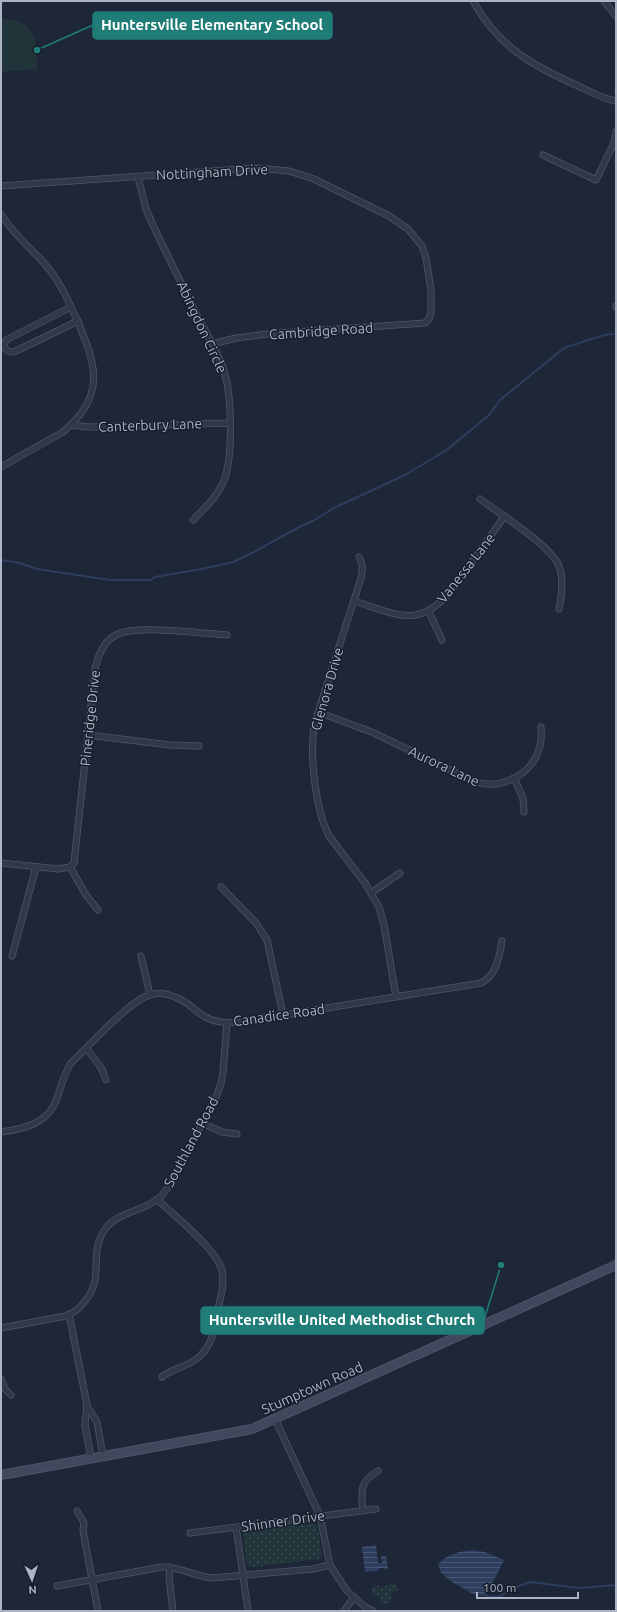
<svg xmlns="http://www.w3.org/2000/svg" width="617" height="1612" viewBox="0 0 617 1612" font-family="Ubuntu,sans-serif">
<style>
.grass{fill:url(#grass-dots)}
.garden{fill:#203439}
.water{fill:url(#water-rules)}
.lines{fill:none;stroke-linecap:round;stroke-linejoin:round}
.stream{stroke:#2e3e5e;stroke-width:2}
.street-casing{stroke:#4f5666;stroke-width:7}
.secondary-casing{stroke:#4f5666;stroke-width:10}
.street{stroke:#313948;stroke-width:5.5}
.secondary{stroke:#3f485c;stroke-width:8}
.labels{text-anchor:middle;dominant-baseline:central;stroke-width:3;stroke-linejoin:round;paint-order:stroke}
.street-label{font-size:14px;fill:#abb3c5;stroke:#171e2c}
.leader{fill:none;stroke:#1f7c77;stroke-width:1.5}
.callout-dot{fill:#1f7c77;stroke:#171e2c;stroke-width:1.5}
.callout{fill:#1f7c77;stroke:#1f7c77;stroke-width:1.5}
.callout-label{font-size:15px;text-anchor:middle;font-weight:bold;fill:#fff}
</style>
<defs>
<pattern id="grass-dots" width="8" height="8" patternUnits="userSpaceOnUse"><rect width="8" height="8" fill="#203439"/><path d="M2 2h.1M6 6h.1" fill="none" stroke="#3e4f54" stroke-width="1.8" stroke-linecap="round"/></pattern>
<pattern id="water-rules" width="6" height="5" patternUnits="userSpaceOnUse"><rect width="6" height="5" fill="#2e3e5e"/><path d="M0 2.5h6" fill="none" stroke="#4a5874"/></pattern>
</defs>
<rect width="100%" height="100%" fill="#1e2738"/>
<g class="grass">
<path d="M314,1522l3,2 5,30 -3,5 -68,8 -4,-2 -4,-31 2,-3z"/>
<path d="M392,1582l6,4v4l-6,4 -2,8 -5,2 -4,-2 -1,-5 -8,-4v-4l4,-4 7,3z"/>
</g>
<path class="garden" d="M1,19c35,-2 36,24 36,50l-36,3z"/>
<g class="water">
<path d="M376,1545l2,18h4l-1,-7h5l2,13 -3,1 -1,-2h-5v3l-14,1 -3,-25z"/>
<path d="M473,1550l12,2 19,8 -18,36 -11,-1 -23,-13 -11,-9 -3,-9c10,-10 21,-13 35,-14z"/>
</g>
<g class="lines">
<g class="stream">
<path d="M1,560l19,3 17,6 73,11h40l5,-3 52,-9 26,-6 19,-9 47,-26 14,-6 21,-13 73,-34 41,-25 41,-34 11,-15 64,-52 40,-13 9,-1"/>
<path d="M485,1594l1,2 13,1 17,-10 14,-5 49,6 37,-3"/>
</g>
<g class="street-casing">
<g id="street">
<path d="M473,1c25,45 58,64 103,84 13,6 26,14 40,16"/>
<path d="M604,1l12,15"/>
<path d="M543,155l53,25 18,-37 2,-11"/>
<path d="M138,177l8,32 6,14c15,32 31,64 47,96 9,16 18,32 24,49 9,25 11,90 0,115 -7,15 -19,26 -30,37"/>
<path d="M1,186l255,-18 33,3 25,8 75,37 19,13 14,17 4,12 5,33v21l-2,7 -4,4 -158,11 -31,4 -24,6"/>
<path d="M1,214c13,22 33,36 48,55 12,15 20,33 28,51 20,46 29,76 -14,112l-62,35"/>
<path d="M616,306v1"/>
<path d="M71,307l-65,33c-4,7 0,12 8,12l64,-31"/>
<path d="M71,425l18,2 141,-4"/>
<path d="M480,499c20,15 70,46 79,67 5,14 3,29 0,43"/>
<path d="M359,557c5,8 3,14 2,21l-46,144c-6,31 0,86 14,114l36,47 14,24 5,18 12,72"/>
<path d="M354,601c42,13 64,29 97,-10l53,-74"/>
<path d="M429,612l13,28"/>
<path d="M318,712l56,21 101,49c26,8 58,-7 65,-36 2,-6 1,-12 1,-19"/>
<path d="M88,735l82,10 29,1"/>
<path d="M514,778l9,20 1,14"/>
<path d="M1,863l57,6 12,-2"/>
<path d="M70,867l4,-4 1,-9 20,-185c3,-14 9,-29 23,-35 22,-9 83,-1 109,1"/>
<path d="M70,867l16,28 12,15"/>
<path d="M221,887l35,36 11,17 16,75"/>
<path d="M371,893l29,-20"/>
<path d="M12,956l24,-89"/>
<path d="M141,956l9,39"/>
<path d="M87,1049l15,20 4,11"/>
<path d="M202,1123l20,9 15,2"/>
<path d="M1,1132c22,-3 46,-8 55,-31 5,-14 7,-25 15,-38 17,-16 59,-63 79,-68 12,-4 25,1 35,7 6,4 11,9 17,13 12,8 25,8 39,7l240,-39c16,-8 18,-26 21,-42"/>
<path d="M157,1199c17,17 60,50 65,72 3,14 -2,29 -5,42 -3,16 -4,30 -16,42 -11,12 -27,12 -39,22"/>
<path d="M69,1314l18,91 -2,20 6,33"/>
<path d="M1,1328l65,-12c8,-3 14,-8 19,-15 19,-22 5,-44 17,-67 11,-22 38,-21 56,-35 5,-4 8,-9 12,-14l47,-90 4,-11 2,-12 4,-49"/>
<path d="M1,1379l4,10 6,6"/>
<path d="M87,1406l10,16 6,34"/>
<path d="M275,1419l45,97 10,49 17,26 18,16 8,4"/>
<path d="M77,1511l7,12 -1,8 15,80"/>
<path d="M363,1511c-2,-19 -4,-29 15,-40"/>
<path d="M236,1527l12,84"/>
<path d="M190,1533l186,-24"/>
<path d="M170,1567l-1,10 4,34"/>
<path d="M57,1586l105,-19c18,-1 33,10 51,11l100,-9 17,-4"/>
<path d="M344,1611l10,-14"/>
</g>
</g>
<g class="secondary-casing">
<path id="secondary" d="M1,1475l251,-46 364,-164"/>
</g>
<use href="#street" class="street"/>
<use href="#secondary" class="secondary"/>
</g>
<g class="labels">
<g class="street-label">
<text transform="translate(212 172) rotate(-3)">Nottingham Drive</text>
<text transform="translate(202 327) rotate(65)">Abingdon Circle</text>
<text transform="translate(321 331) rotate(-4)">Cambridge Road</text>
<text transform="translate(150 425) rotate(-2)">Canterbury Lane</text>
<text transform="translate(466 568) rotate(-52)">Vanessa Lane</text>
<text transform="translate(327 689) rotate(-74)">Glenora Drive</text>
<text transform="translate(90 718) rotate(-84)">Pineridge Drive</text>
<text transform="translate(444 766) rotate(25)">Aurora Lane</text>
<text transform="translate(279 1015) rotate(-8)">Canadice Road</text>
<text transform="translate(191 1142) rotate(-62)">Southland Road</text>
<text transform="translate(312 1388) rotate(-24)">Stumptown Road</text>
<text transform="translate(283 1521) rotate(-8)">Shinner Drive</text>
</g>
</g>
<path class="leader" d="M37 50L93 25M501 1265L484 1320"/>
<g class="callout-dot">
<circle cx="37" cy="50" r="4"/>
<circle cx="501" cy="1265" r="4"/>
</g>
<g class="callout">
<rect x="93" y="12" width="239" height="27" rx="4"/>
<rect x="201" y="1307" width="283" height="27" rx="4"/>
</g>
<g class="callout-label">
<text x="212" y="30">Huntersville Elementary School</text>
<text x="342" y="1325">Huntersville United Methodist Church</text>
</g>
<rect width="617" height="1612" fill="none" stroke="#abb3c5" stroke-width="4"/>
<g transform="translate(32 1580) rotate(177)" stroke="#171e2c" stroke-width="3" paint-order="stroke">
<path d="M0-3L7 15L0 10L-7 15Z" fill="#abb3c5"/>
<text y="-6" font-size="11" font-weight="bold" text-anchor="middle" fill="#abb3c5">N</text>
</g>
<path d="M477 1592v6h101v-6" fill="none" stroke="#abb3c5" stroke-width="2"/>
<text x="483" y="1592" font-size="12" fill="#abb3c5" stroke="#171e2c" stroke-width="3" paint-order="stroke">100 m</text>
</svg>
